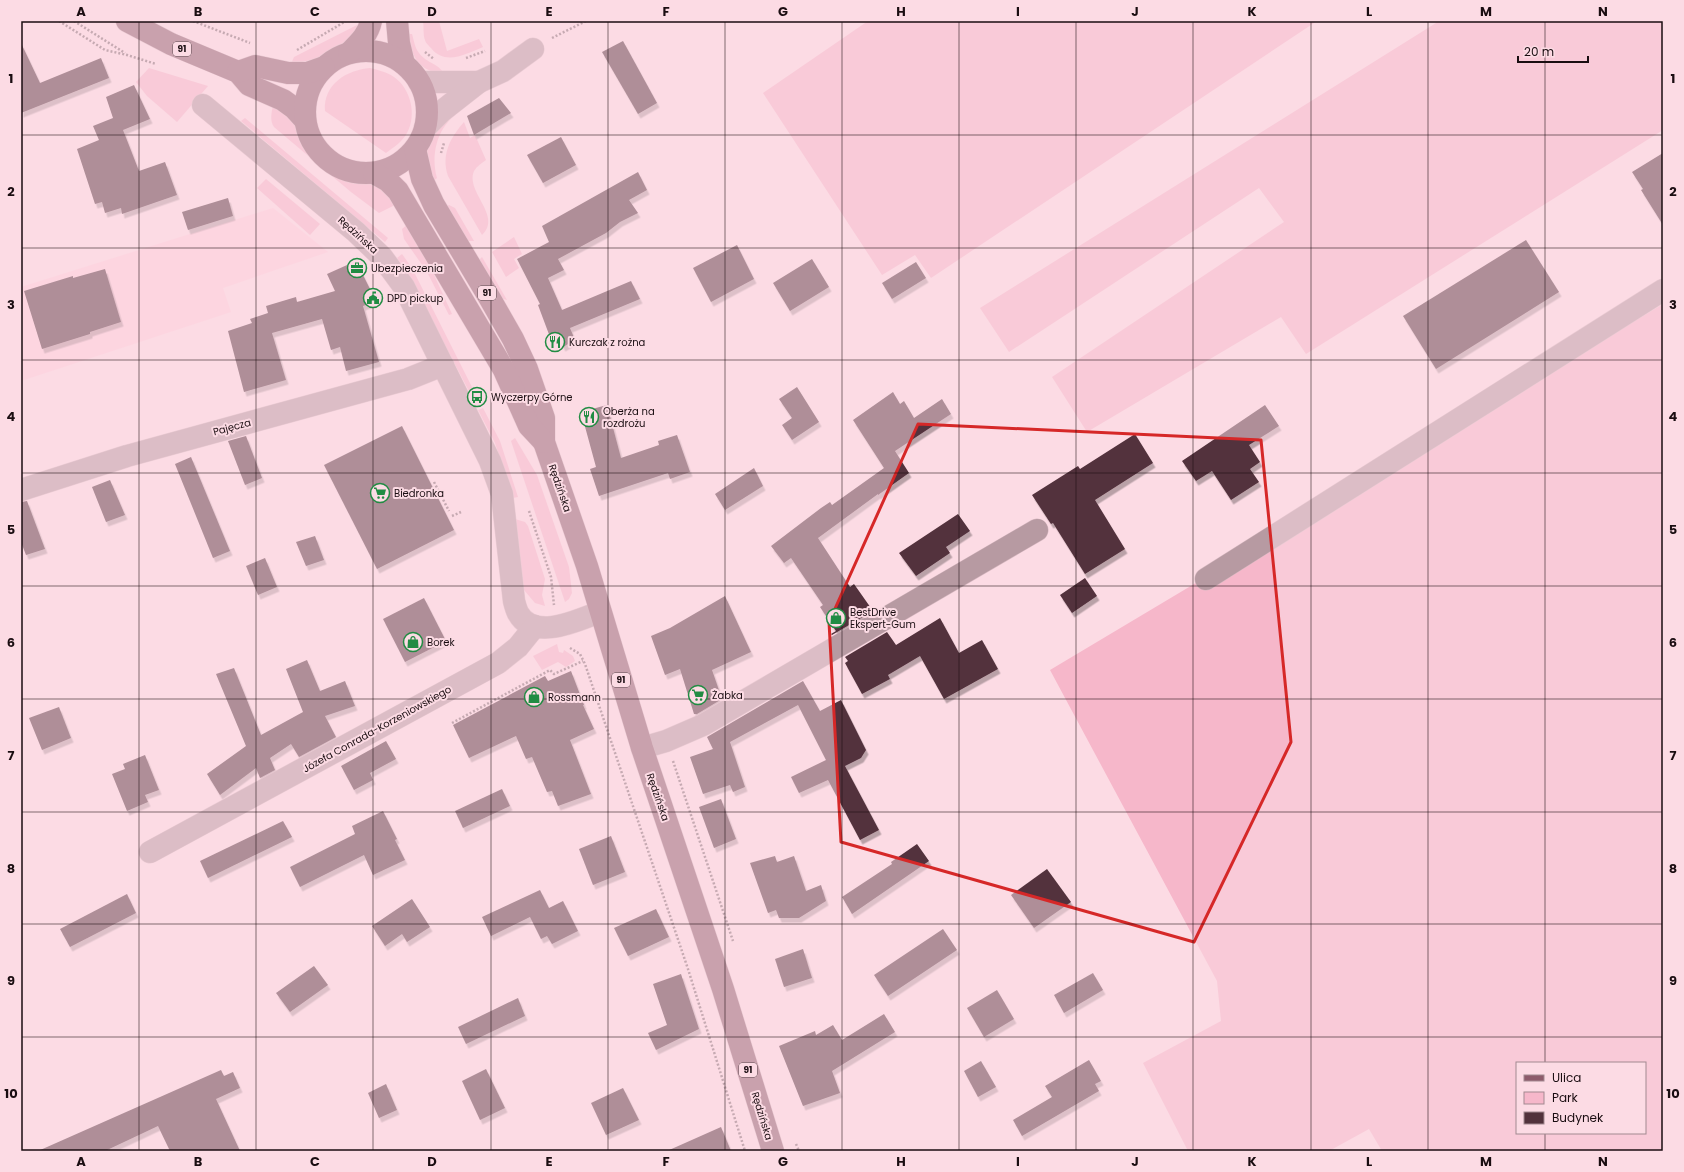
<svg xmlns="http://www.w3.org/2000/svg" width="1684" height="1172" viewBox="0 0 1684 1172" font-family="Poppins,sans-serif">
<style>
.built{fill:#ffcedc}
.green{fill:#f6b7ca;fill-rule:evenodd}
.building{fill:#52323c;filter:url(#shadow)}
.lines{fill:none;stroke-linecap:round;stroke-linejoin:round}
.minor-casing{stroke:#d8bac2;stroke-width:23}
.major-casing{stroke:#d8bac2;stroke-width:23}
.path{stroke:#866f76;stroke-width:2.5;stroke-dasharray:2 2;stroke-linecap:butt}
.minor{stroke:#b79aa2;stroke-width:22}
.major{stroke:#8d5b6b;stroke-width:22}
.marked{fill:none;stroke:#d62828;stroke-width:3;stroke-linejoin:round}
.grid{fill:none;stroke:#1a0d11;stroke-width:1;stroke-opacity:0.55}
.labels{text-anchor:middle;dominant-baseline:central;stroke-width:4;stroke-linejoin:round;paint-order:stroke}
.shield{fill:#fcdbe4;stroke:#5e4b50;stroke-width:1}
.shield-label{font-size:9px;font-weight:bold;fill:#1a0d11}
.street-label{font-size:10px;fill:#1a0d11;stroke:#fcdbe4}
.poi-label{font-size:10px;fill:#1a0d11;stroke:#fcdbe4;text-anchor:start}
.neatline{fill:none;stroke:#1a0d11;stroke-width:1.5}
.grid-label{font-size:13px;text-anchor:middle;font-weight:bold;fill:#1a0d11}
</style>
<defs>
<filter id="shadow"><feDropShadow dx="2.5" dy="4.5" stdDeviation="0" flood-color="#0004"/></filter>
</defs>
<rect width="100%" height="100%" fill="#fcdbe4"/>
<path class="built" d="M273,208l55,44 -105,36 8,24 -210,69v-94z"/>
<g class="green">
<path d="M423,21h16l8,30 32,-12 4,8c-17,7 -38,19 -52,1 -2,-2 -6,-6 -6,-8 -2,-4 -1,-13 -2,-19z"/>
<path d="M868,21h449l-386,257 -16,-23 -33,20 -119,-182z"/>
<path d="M1435,21h228v109l-357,224 -25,-37 -194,115 -35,-55 232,-155 -25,-34 -250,164 -29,-44 456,-285z"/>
<path d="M359,24c-14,26 -40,36 -68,40l3,-7z"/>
<path d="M407,34h5c2,7 3,14 7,19 8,11 21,10 26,23 -28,-8 -31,-15 -38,-42z"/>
<path d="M149,68l59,18 -31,36 -30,-26 -11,-14z"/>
<path d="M370,68c8,2 17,4 24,9 17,12 23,38 13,56 -5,9 -13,14 -21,20l-61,-42c-2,-27 22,-41 45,-43z"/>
<path d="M274,102l25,22 3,12 6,14 6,8 10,9 19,10 38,10 16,17 -18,9 -28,-21 -77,-65c-5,-7 -2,-17 0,-25z"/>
<path d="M454,110l1,5c-19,16 -24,40 -18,63l-5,4c-2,-8 -5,-16 -5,-25 -2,-19 15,-34 27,-47z"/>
<path d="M245,118l143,120 -3,4 -144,-121z"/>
<path d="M464,122l6,16 5,-3 11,25c-4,3 -9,6 -12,11 -9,21 29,45 8,64l-34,-59c-7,-21 2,-38 16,-54z"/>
<path d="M266,179l54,45 -10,11 -53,-47z"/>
<path d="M449,205l6,3 19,33h-8l-21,-34z"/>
<path d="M408,224l11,18 33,72 -3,1 -22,-43 -23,-33 -2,-10z"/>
<path d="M514,237l8,17 -8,5 5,9 -13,9 -14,-25z"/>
<path d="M402,254l10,14 63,125 -4,2 -65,-124 -9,-13z"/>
<path d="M482,257l25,43 -7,-2 -21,-38z"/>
<path d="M1663,304v847h-281l-13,-22 -40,22h-141l-45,-88 78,-42 -4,-40 -167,-311zM1517,1063h128v70h-128z"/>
<path d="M483,408l17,33 18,56 -5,1 -18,-55 -17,-33z"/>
<path d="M515,438l22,37 32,92 3,26 -3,6 -4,3 -54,-161z"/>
<path d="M515,519l10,3 3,4 17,53 -3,16 3,11 -10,-3 -11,-13z"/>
<path d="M557,644l2,8 4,1 1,-3 9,6 2,5 -9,6 -8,-5 -16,8 -9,-14z"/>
</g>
<g class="building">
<path d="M623,41l34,62 -19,11 -36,-62z"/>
<path d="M21,43l19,40 61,-25 8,20 -88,35z"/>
<path d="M134,85l16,34 -27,11 16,41 26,-9 12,33 -55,19 -1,-6 -16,5 -3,-11 -7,2 -18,-55 22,-9 -6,-14 20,-8 -7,-21z"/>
<path d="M499,98l12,15 -37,22 -7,-19z"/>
<path d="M561,137l15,28 -33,18 -16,-28z"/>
<path d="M1663,153v72l-22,-35 2,-1 -11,-17z"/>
<path d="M638,172l9,18 -18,10 9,13 -18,9 -14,11 -48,26 6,11 -16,8 14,32 69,-29 9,18 -70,29 5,12 -12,7 -7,-13 -6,3 -12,-32 2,-1 -23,-45 32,-17 -7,-16z"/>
<path d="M228,198l5,18 -45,14 -6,-18z"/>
<path d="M1526,240l33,52 -123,77 -33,-53z"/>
<path d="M737,245l17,34 -43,23 -18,-34z"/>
<path d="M812,259l17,28 -39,24 -17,-28z"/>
<path d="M356,261l20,40 -13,5 16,56 -33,9 -6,-24 -9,3 -9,-31 -50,14 14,47 -42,12 -16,-61 24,-8 -2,-4 18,-6 -2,-7 30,-9 1,5 38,-11 -8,-17z"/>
<path d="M916,262l10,16 -34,21 -10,-16z"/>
<path d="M105,269l16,53 -31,10v2l-48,15 -18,-58 49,-15v2z"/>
<path d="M797,387l22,35 -27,18 -10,-15 10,-7 -13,-19z"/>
<path d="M893,392l7,12 4,-3 10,17 28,-19 9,15 -56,37 14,22 -31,22v-1l-60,44 32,49 4,-3 19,27 -41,24 -1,-1 5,-3 -16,-24 3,-2 -32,-47 -7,5 -13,-17 50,-38 9,-6 2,3 52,-37 -31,-48z"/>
<path d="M607,405l14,53 38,-13 -1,-4 19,-6 13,37 -20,7 -2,-6 -69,23 -9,-27 6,-2 -15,-55z"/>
<path d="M1265,405l14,21 -30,19 11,17 -10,7 9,13 -28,18 -19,-29 -16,10 -14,-20z"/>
<path d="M402,426l52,104 -77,39 -53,-104z"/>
<path d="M1135,434l18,29 -58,37 30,49 -40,25 -32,-51 -2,1 -19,-29 46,-29 2,3z"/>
<path d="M246,436l16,42 -17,7 -17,-44z"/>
<path d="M191,457l39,94 -17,7 -38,-94z"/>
<path d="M754,468l9,18 -38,24 -10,-16z"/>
<path d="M110,480l15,35 -19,7 -14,-35z"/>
<path d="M27,501l18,48 -19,6 -5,-13v-40z"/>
<path d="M958,514l12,17 -24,16 4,6 -34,23 -17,-23z"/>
<path d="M315,536l9,24 -18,6 -10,-24z"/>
<path d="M265,558l12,29 -19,8 -12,-29z"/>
<path d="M1085,578l12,18 -25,17 -12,-18z"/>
<path d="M725,596l26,56 -39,18 10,29 -25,15h-3l-14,-45 -15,6 -14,-39 19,-8z"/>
<path d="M424,598l22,43 -41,21 -22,-43z"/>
<path d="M940,618l19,35 23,-13 16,29 -54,30 -24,-43 -32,19 2,4 -28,15 -17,-31 3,-2 -3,-4 42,-25 9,13z"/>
<path d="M307,660l13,31 25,-10 10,25 -30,10 11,21 -37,20 -8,-13 -21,14 5,12 -15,8 -4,-10 -36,27 -13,-21 39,-28 -30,-72 18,-6 27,67 42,-23 -17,-43z"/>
<path d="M571,671l13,34h-1l11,24 -24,11 21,54 -33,12 -6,-15 -5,1 -15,-35 -6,2 -10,-23 -47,22 -16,-33 92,-49 3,5z"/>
<path d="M803,681l17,30 21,-11 25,50 -5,8 -16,8 34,64 -19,10 -32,-60 -29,13 -8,-16 35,-17 -28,-55 -68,37 15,45 -12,5 -3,-7 -27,9 -13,-37 23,-8 -6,-12z"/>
<path d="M59,707l12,31 -29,12 -13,-32z"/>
<path d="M386,741l10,18 -26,14 3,7 -19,10 -13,-24z"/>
<path d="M145,755l14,35 -14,5 3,7 -21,9 -15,-37 13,-5 -2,-5z"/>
<path d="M502,789l8,17 -47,22 -8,-17z"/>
<path d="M721,799l15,40 -22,9 -15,-41z"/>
<path d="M383,811l14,28 -2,1 10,20 -32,15 -9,-20 -64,32 -10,-20 65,-33 -3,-8z"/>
<path d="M283,821l9,16 -84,41 -8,-17z"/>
<path d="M611,836l14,36 -32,13 -14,-36z"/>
<path d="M917,844l12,17 -77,53 -10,-17 50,-33 -1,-2z"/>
<path d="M775,856l2,6 17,-6 12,35 15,-6 5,16 -27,17h-20l-3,-8 -8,3 -18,-50z"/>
<path d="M1047,869l24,33 -37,26 -23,-33z"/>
<path d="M540,890l9,18 14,-7 15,30 -26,13 -5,-8 -6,3 -11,-22 -39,19 -9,-19z"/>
<path d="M127,894l9,19 -66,34 -10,-18z"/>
<path d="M412,899l18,28 -23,15 -5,-8 -17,12 -13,-20z"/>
<path d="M656,909l13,28 -41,19 -14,-28z"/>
<path d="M943,929l14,21 -69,46 -14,-21z"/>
<path d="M803,949l9,29 -28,9 -9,-28z"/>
<path d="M314,966l14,19 -38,27 -14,-19z"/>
<path d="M1093,973l10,17 -39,23 -10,-18z"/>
<path d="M681,974l18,55 -43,21 -8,-17 19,-8 -14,-41z"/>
<path d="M997,990l17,29 -30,18 -17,-29z"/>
<path d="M518,998l7,18 -59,28 -8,-17z"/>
<path d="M884,1014l11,18 -63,39 8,22 -37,13 -24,-60 36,-15 1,4 17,-10 9,15z"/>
<path d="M1089,1060l12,21 -6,3 4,7 -77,45 -9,-16 39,-23 -7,-11z"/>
<path d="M981,1061l15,26 -18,10 -14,-26z"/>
<path d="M486,1069l19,39 -25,12 -18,-39z"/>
<path d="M221,1070l3,6 9,-4 7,16 -24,11 24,52h-70l-12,-25 -53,25h-67z"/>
<path d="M386,1084l11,26 -18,8 -11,-25z"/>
<path d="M623,1088l16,32 -33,15 -15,-32z"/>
<path d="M721,1127l10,24h-64z"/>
</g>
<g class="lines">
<g class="minor-casing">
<g id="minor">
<path d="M419,82h60"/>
<path d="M203,105l153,127 26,25 22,30 86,174 12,33 12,107c1,4 2,8 4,12 16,29 60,7 82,-1"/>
<path d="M425,128l17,-17 37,-29 24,-11 30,-22"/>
<path d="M21,490l106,-34 281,-77 35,-14"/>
<path d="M1206,579l457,-289"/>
<path d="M642,748l24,-7 37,-16 334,-195"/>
<path d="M150,852l348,-189 20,-16 17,-21"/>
</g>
</g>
<g class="major-casing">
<g id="major">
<path d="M127,21l44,23 67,28 11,13 34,15 11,8 11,12"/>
<path d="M397,21l2,22 5,21"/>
<circle cx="366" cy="112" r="61"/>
<path d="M349,53c10,-10 19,-18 22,-32"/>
<path d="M238,72l17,-6 33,7h19l17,-6"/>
<path d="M415,149l7,30 12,26 55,92 24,42 14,30 17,49v24l43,124 55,182 81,241 50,162"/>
<path d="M374,173l14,8 10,10 106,179 25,56 15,16"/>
</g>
</g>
<g class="path">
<path d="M59,21l46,29 22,5 29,9"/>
<path d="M74,21l51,32"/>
<path d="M193,21l57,22"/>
<path d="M552,38l34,-17"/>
<path d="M297,50l49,-29"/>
<path d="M425,52l9,7"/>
<path d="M466,58l19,-7"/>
<path d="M441,153l3,-10"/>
<path d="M434,482l15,29"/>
<path d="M529,511l22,66 3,28"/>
<path d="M452,516l9,-4"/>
<path d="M570,648l10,6 5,10 103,305 57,182"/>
<path d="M452,723l98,-53 4,4 29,-13"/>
<path d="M673,761l60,180"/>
<path d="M796,1144l3,7"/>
</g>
<use href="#minor" class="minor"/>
<use href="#major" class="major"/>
</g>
<path d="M0 0H1684V1172H0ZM918,424l343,16 30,302 -97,200 -353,-100 -12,-220z" fill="#fcdbe4" fill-opacity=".55" fill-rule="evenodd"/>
<path class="marked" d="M918,424l343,16 30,302 -97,200 -353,-100 -12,-220z"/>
<path class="grid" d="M139,21v1130M256,21v1130M373,21v1130M491,21v1130M608,21v1130M725,21v1130M842,21v1130M959,21v1130M1076,21v1130M1193,21v1130M1311,21v1130M1428,21v1130M1545,21v1042M21,135h1642M21,248h1642M21,360h1642M21,473h1642M21,586h1642M21,699h1642M21,812h1642M21,924h1642M21,1037h1642M1545,1133v18"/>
<defs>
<g id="office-ring" transform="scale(1)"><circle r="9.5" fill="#fcdbe4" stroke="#218c43" stroke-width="1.5"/><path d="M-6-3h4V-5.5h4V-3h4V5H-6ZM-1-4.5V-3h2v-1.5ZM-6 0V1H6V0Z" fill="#218c43"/></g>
<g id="civic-ring" transform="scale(1)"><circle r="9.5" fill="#fcdbe4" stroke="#218c43" stroke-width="1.5"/><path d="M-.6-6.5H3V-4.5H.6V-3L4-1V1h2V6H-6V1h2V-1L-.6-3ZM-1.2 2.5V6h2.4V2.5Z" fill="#218c43"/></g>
<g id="restaurant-ring" transform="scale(1)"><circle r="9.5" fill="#fcdbe4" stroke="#218c43" stroke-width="1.5"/><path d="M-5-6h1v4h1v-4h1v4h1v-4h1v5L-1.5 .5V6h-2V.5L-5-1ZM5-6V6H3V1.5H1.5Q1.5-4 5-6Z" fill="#218c43"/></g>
<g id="bus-ring" transform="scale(1)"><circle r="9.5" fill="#fcdbe4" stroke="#218c43" stroke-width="1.5"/><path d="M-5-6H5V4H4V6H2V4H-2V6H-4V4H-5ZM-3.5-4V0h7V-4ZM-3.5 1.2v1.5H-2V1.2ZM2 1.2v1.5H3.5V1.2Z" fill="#218c43"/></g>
<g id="supermarket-ring" transform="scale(1)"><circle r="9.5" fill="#fcdbe4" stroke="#218c43" stroke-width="1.5"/><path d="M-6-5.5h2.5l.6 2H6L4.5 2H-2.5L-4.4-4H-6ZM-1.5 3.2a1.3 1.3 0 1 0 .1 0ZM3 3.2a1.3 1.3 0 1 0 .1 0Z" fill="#218c43"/></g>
<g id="shop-ring" transform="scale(1)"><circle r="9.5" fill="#fcdbe4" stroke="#218c43" stroke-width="1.5"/><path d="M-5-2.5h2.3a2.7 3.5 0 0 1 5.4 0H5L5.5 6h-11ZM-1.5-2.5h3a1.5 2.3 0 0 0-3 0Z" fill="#218c43"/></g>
</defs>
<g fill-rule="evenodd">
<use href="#office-ring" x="357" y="268"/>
<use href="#civic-ring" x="373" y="298"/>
<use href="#restaurant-ring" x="555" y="342"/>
<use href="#bus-ring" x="477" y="397"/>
<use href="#restaurant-ring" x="589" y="417"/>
<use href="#supermarket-ring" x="380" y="493"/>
<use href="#shop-ring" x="836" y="618"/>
<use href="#shop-ring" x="413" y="642"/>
<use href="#supermarket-ring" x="698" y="695"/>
<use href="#shop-ring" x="534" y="697"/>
</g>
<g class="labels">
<g class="shield">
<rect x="173" y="42" width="18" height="14" rx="3"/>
<rect x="478" y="286" width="18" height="14" rx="3"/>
<rect x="612" y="673" width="18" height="14" rx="3"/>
<rect x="739" y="1063" width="18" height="14" rx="3"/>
</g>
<g class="shield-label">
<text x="182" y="49">91</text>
<text x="487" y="293">91</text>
<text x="621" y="680">91</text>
<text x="748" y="1070">91</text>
</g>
<g class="street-label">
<text transform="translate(358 235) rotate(42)">Rędzińska</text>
<text transform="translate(232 427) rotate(-15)">Pajęcza</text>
<text transform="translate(560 488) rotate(71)">Rędzińska</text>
<text transform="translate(377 729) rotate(-29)">Józefa Conrada-Korzeniowskiego</text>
<text transform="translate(658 797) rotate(71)">Rędzińska</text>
<text transform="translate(762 1116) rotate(73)">Rędzińska</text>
</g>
<g class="poi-label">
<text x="371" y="268">Ubezpieczenia</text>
<text x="387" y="298">DPD pickup</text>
<text x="569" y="342">Kurczak z rożna</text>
<text x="491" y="397">Wyczerpy Górne</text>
<text x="603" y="411">Oberża na<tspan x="603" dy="12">rozdrożu</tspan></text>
<text x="394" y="493">Biedronka</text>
<text x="850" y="612">BestDrive<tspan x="850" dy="12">Ekspert-Gum</tspan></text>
<text x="427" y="642">Borek</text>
<text x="712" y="695">Żabka</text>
<text x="548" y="697">Rossmann</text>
</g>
</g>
<rect width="1684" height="1172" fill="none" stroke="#fcdbe4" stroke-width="44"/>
<rect x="1516" y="1062" width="130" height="72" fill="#fcdbe4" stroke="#a28990"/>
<rect x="1524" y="1075" width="20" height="6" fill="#8d5b6b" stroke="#a28990"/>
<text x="1552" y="1082" font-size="12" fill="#1a0d11">Ulica</text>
<rect x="1524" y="1092" width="20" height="12" fill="#f6b7ca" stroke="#a28990"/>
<text x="1552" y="1102" font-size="12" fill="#1a0d11">Park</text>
<rect x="1524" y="1112" width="20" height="12" fill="#52323c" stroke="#a28990"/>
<text x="1552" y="1122" font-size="12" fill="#1a0d11">Budynek</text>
<path d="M1518 56v6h70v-6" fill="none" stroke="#1a0d11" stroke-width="2"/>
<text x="1524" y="56" font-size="12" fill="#1a0d11" stroke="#fcdbe4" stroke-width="3" paint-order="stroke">20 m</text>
<rect x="22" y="22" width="1640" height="1128" class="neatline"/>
<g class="grid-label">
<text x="81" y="16">A</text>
<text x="198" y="16">B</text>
<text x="315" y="16">C</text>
<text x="432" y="16">D</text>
<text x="549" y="16">E</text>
<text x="666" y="16">F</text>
<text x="783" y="16">G</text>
<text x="901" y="16">H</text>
<text x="1018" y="16">I</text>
<text x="1135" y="16">J</text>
<text x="1252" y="16">K</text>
<text x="1369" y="16">L</text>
<text x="1486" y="16">M</text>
<text x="1603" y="16">N</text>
<text x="11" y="83">1</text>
<text x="1673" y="83">1</text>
<text x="11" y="196">2</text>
<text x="1673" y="196">2</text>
<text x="11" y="309">3</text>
<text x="1673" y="309">3</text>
<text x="11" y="421">4</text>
<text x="1673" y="421">4</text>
<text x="11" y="534">5</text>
<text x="1673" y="534">5</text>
<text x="11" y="647">6</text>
<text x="1673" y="647">6</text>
<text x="11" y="760">7</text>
<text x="1673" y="760">7</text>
<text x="11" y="873">8</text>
<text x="1673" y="873">8</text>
<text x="11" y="985">9</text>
<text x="1673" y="985">9</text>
<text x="11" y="1098">10</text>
<text x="1673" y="1098">10</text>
<text x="81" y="1166">A</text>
<text x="198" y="1166">B</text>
<text x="315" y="1166">C</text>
<text x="432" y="1166">D</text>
<text x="549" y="1166">E</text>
<text x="666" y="1166">F</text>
<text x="783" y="1166">G</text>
<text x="901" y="1166">H</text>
<text x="1018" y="1166">I</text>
<text x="1135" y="1166">J</text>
<text x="1252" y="1166">K</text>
<text x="1369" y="1166">L</text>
<text x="1486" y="1166">M</text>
<text x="1603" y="1166">N</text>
</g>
</svg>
